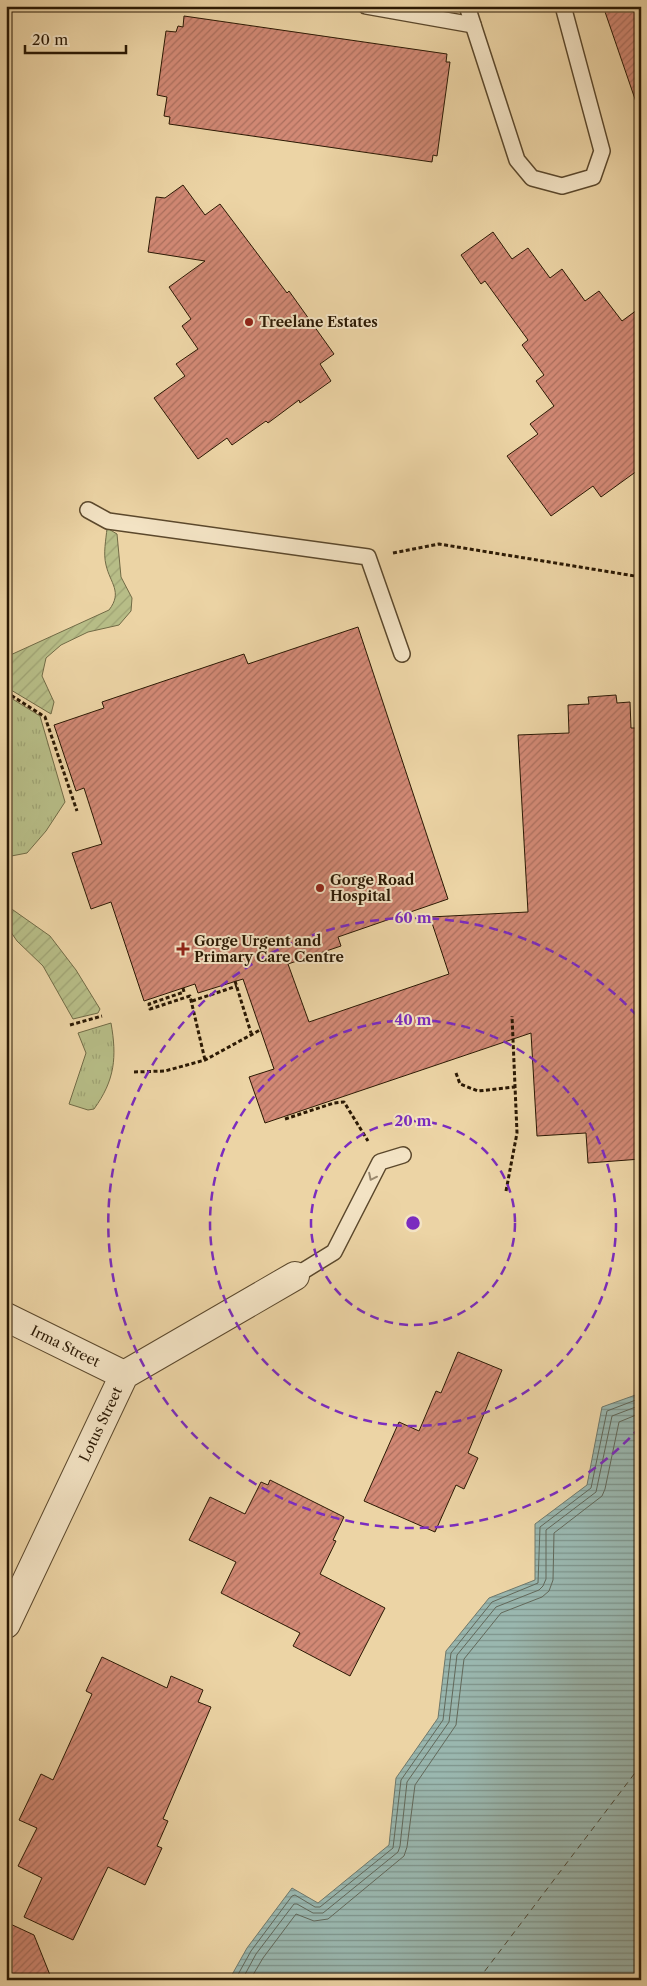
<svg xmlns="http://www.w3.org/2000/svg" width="647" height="1986" viewBox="0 0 647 1986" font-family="'Libre Caslon Text',serif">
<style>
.grass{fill:url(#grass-tufts);stroke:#716b46}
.garden{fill:url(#garden-furrows);stroke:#716b46}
.water{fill:url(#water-rules);stroke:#6e786b}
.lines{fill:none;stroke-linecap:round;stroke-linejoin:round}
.shore{stroke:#62685a;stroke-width:1}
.ferry{stroke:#4c4837;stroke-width:1;stroke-dasharray:6 5;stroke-linecap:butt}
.building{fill:url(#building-hatch);stroke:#2b1904}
.lane-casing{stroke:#5b482c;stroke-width:18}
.street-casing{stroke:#5b482c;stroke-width:30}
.path{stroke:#2b1904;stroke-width:3;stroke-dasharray:4 2.5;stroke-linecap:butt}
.lane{stroke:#f3e3c4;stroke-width:15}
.street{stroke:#f3e3c4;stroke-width:28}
.oneway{stroke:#99886e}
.ring{fill:none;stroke:#7b2cbf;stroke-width:2.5;stroke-dasharray:9 6}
.poi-dot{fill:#8f2418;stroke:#f3e3c4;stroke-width:2}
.labels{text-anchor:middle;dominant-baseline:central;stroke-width:4;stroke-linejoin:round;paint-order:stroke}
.poi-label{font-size:14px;font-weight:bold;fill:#2b1904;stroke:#f3e3c4;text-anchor:start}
.street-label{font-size:14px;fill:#2b1904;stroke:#f3e3c4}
.centre{fill:#7b2cbf;stroke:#f3e3c4;stroke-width:2.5}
.ring-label{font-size:15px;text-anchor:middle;font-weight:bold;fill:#7b2cbf;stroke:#f3e3c4;stroke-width:4;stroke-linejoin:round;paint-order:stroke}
</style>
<defs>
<pattern id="grass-tufts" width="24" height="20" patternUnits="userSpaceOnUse" patternTransform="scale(1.25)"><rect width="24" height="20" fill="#b7bd87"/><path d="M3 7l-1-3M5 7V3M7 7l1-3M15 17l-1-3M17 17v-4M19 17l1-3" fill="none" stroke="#9ea273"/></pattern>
<pattern id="garden-furrows" width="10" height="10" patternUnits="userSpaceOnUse" patternTransform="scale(1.25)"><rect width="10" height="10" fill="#b7bd87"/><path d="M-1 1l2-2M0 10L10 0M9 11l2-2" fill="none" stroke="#9ea273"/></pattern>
<pattern id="water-rules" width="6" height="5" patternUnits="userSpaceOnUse" patternTransform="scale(1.25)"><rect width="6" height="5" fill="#9ab7af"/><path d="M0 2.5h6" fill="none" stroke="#7e948c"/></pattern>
<pattern id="building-hatch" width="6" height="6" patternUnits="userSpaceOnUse" patternTransform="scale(1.25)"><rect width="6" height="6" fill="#d28975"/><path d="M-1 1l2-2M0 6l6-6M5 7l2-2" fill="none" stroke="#ab6f5e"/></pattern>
</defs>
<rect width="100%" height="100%" fill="#ecd4a5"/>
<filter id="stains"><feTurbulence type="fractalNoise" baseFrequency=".004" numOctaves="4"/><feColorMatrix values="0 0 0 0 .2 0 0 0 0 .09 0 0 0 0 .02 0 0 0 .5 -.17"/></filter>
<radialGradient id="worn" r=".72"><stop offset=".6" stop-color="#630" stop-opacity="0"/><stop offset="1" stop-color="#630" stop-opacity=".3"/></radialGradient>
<g class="grass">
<path d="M6,695l34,21 25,86 -19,29 -19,22 -21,4z"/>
<path d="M111,1023c6,34 4,57 -17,86l-6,1 -19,-6 17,-51 -8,-20z"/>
</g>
<g class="garden">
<path d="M107,528l10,6 4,43 11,21 -1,13 -12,14 -31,7 -27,13 -15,13 -4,18 12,26 -3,12 -45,-27v-30l103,-47c14,-18 1,-27 -3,-45 -3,-12 0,-25 1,-37z"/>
<path d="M6,905l44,31 26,34 24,39 -2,4 -25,6 -30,-53 -26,-25 -11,-16z"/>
</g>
<path class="water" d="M641,1393v587h-412l18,-32 45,-60 26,15 71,-58 7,-67 42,-60 8,-67 43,-53 46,-18v-56l52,-39 15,-78z"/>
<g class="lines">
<g class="shore">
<path d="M235,1980l16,-29 41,-55 3,-1 20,12h5l73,-59 8,-68 42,-60 8,-67 41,-51 46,-19 2,-56 51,-39 16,-77 34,-13"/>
<path d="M242,1980l14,-26 38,-50h3l16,9h10l75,-61 2,-6 7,-64 42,-60 8,-67 39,-48 43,-17 4,-4 3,-7v-49l50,-38 16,-76 29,-11"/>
<path d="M250,1980l13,-22 33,-44 18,7 14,-2 76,-63 3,-9 8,-62 41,-60 8,-66 37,-46 41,-16 7,-6 4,-11 1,-47 48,-37 3,-7 14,-67 22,-9"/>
</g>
<path class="ferry" d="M478,1980l163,-215"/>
</g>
<g class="building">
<path d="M603,6h38v95l-5,1z"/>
<path d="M184,16l263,38 -1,8h4l-13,94 -4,-1 -1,7 -263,-38 1,-7 -6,-1 3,-19 -10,-2 9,-64 10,1 2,-6 5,1z"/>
<path d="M183,185l22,30 15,-11 67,89 2,-2 45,63 -14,10 11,17 -31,22 -1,-3 -31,23 -2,-2 -34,24 -5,-7 -29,21 -44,-61 31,-22 -9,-12 22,-15 -16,-23 9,-7 -22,-32 36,-26 -57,-9 8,-55 9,1z"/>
<path d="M493,232l19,27 16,-11 22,30 12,-9 23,32 14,-10 23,30 19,-14v161l-40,29 -8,-11 -42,30 -44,-60 31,-22 -8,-10 24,-18 -18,-25 8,-6 -22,-30 6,-5 -43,-59 -4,3 -20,-29z"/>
<path d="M358,627l90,272 -110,38 3,9 -53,18 21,58 140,-48 -19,-57 98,-5 -10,-177 51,-2 -1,-28 21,-1 -1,-7 28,-2 1,8 13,-1 1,26h10v431l-53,4 -2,-30 -49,3 -6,-103 -266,90 -16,-46 25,-8 -31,-90 -45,14 -3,-9 -51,17 -33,-99 -20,7 -19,-56 30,-9 -18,-56 -8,3 -22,-66 50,-17 -2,-6 142,-48 4,10z"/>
<path d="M458,1352l44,18 -34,83 10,5 -14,31 -8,-4 -21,47 -71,-31 35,-79 20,9 17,-40 5,2z"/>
<path d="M270,1480l74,37 -11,23 3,1 -16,33 65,34 -35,68 -57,-30 7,-13 -79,-40 15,-31 -47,-22 21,-43 35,17 16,-32 7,3z"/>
<path d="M102,1657l65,31 4,-12 32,14 -5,12 13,5 -48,112 5,2 -11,25 5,2 -17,37 -37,-18 -35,73 -49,-23 18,-39 -24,-12 19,-38 -18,-8 22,-46 12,6 39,-86 -6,-3z"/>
<path d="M6,1922l28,13 18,45h-46z"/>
</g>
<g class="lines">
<g class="lane-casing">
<g id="lane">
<path d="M366,6l107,19"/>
<path d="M467,6l50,154 15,18 30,8 31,-9 9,-26 -39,-145"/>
<path d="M88,510l20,11 260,36 34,97"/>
<path d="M295,1276l39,-24 46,-90 23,-7"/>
</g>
</g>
<g class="street-casing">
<g id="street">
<path id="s1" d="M6,1317l118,58"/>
<path id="s2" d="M6,1624l118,-249 171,-99"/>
</g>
</g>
<g class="path">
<path d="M393,553l46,-9 202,33"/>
<path d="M6,692l39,25 32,94"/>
<path d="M235,981l16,52"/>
<path d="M183,988l1,4 -35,12 1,5 40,-13 15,64"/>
<path d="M192,1001l45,-15"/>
<path d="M70,1025l32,-9"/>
<path d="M134,1072l31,-1 40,-11 55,-30"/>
<path d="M456,1073l4,11 18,7 37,-4"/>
<path d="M285,1119l49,-16 10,-1 24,39"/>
<path d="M506,1191l11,-58 -5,-117"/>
</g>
<use href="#lane" class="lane"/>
<use href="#street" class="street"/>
</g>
<defs><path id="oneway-chevron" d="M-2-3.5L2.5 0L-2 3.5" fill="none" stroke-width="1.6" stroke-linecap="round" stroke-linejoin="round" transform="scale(1.25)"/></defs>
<use class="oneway" href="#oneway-chevron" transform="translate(372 1177) rotate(116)"/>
<g class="ring">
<circle cx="413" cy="1223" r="102"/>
<circle cx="413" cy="1223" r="203"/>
<path d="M640 1427A305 305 0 1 1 640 1019"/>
</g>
<g class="poi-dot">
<circle cx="249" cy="322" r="5"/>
<circle cx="320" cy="888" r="5"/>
<path d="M180.5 941.5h5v5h5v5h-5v5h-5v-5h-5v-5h5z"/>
</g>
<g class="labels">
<g class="poi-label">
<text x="259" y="322">Treelane Estates</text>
<text x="330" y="880">Gorge Road<tspan x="330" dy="16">Hospital</tspan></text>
<text x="194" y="941">Gorge Urgent and<tspan x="194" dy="16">Primary Care Centre</tspan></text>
</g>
<g class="street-label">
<text stroke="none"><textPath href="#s1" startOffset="66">Irma Street</textPath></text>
<text stroke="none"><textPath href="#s2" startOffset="221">Lotus Street</textPath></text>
</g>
</g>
<circle cx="413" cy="1223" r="8" class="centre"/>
<g class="ring-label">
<text x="413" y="923">60 m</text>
<text x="413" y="1025">40 m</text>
<text x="413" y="1126">20 m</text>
</g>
<rect width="647" height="1986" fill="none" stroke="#ecd4a5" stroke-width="25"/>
<rect x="8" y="8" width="632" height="1971" fill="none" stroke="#2b1904" stroke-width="2.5"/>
<rect x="12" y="12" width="622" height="1961" fill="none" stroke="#2b1904"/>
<path d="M25 45v8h101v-8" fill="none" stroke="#2b1904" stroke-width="2.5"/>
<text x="32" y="45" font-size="15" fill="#2b1904" stroke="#f3e3c4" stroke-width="4" paint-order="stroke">20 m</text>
<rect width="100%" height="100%" filter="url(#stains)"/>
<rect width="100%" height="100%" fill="url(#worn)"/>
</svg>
